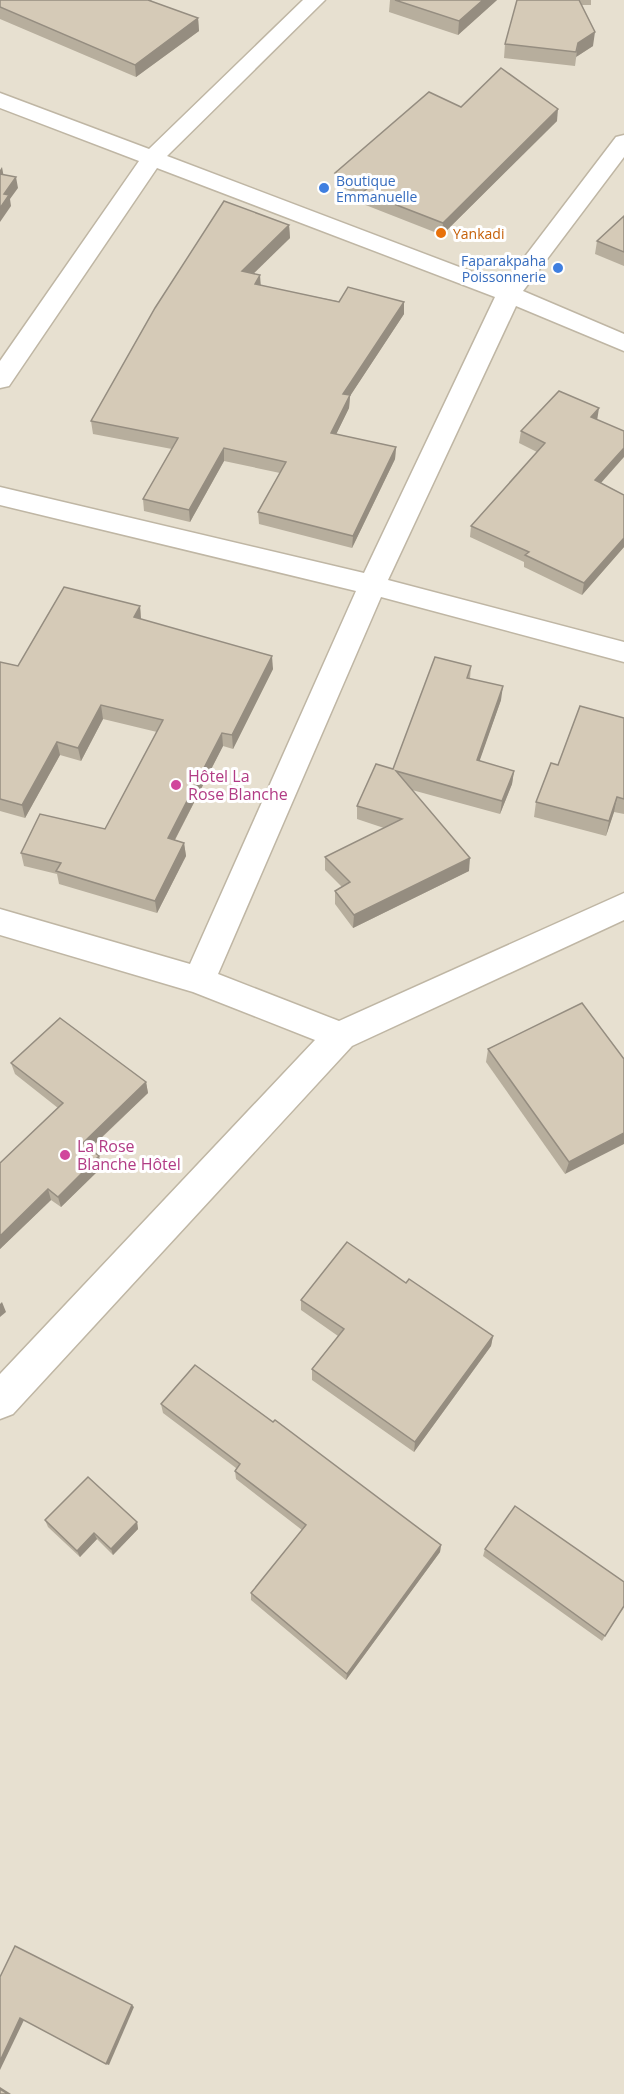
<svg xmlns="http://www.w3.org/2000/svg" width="624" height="2094" viewBox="0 0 624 2094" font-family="'Open Sans',sans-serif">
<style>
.residential{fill:#e7e0d0}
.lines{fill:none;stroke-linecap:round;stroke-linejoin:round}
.street-casing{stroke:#bfb6a4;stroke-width:3}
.street{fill:#fff;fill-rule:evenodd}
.wall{fill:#b7ae9d}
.shaded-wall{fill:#958d80}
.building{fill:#d5cab7;stroke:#958d80;stroke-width:1.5}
.shop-dot{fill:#3f7fe0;stroke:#fff;stroke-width:2}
.food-dot{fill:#e8710a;stroke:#fff;stroke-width:2}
.hotel-dot{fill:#d1479c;stroke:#fff;stroke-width:2}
.labels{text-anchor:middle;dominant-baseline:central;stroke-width:6;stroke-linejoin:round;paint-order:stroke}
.far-shop-label{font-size:14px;fill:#366cbe;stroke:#fff;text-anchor:start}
.far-food-label{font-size:14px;fill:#c56008;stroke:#fff;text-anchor:start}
.hotel-label{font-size:16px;fill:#b23c85;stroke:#fff;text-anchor:start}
</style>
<rect width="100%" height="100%" fill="#f3eee2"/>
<rect class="residential" x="0" y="0" width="624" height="2094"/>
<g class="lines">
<g class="street-casing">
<path id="street" d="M303,0h22l-158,156 337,128 112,-147 8,-2v22l-101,134 101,43v17l-108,-45 -128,274 236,62v20l-243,-65 -163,377 121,47 285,-128v27l-272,126 -339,368 -13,5v-45l315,-334 -122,-48 -193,-57v-26l190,55 166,-373 -356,-86v-18l364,86 131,-276 -338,-129 -148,218 -9,2v-27l139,-200 -139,-53v-15l149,56z"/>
</g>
<use href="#street" class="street"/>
</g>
<g class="wall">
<path d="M0,0h152l-1,1 47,17 1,13 -63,46 -136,-58z"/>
<path d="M390,0h107l-39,35 -69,-23z"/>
<path d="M517,0h74v5h-9l11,41 -17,11 -1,9 -71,-8 1,-14z"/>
<path d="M461,107l96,14 -115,114 -79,-31v-8l-28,-11v-12z"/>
<path d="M624,216v50l-29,-12 2,-13z"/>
<path d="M289,225l1,13 -37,35 8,13 143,28 -54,82 -1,12 -13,26 60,13 -1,12 -43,89 -93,-24 -1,-12 22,-39 -56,-12 -34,61 -46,-11 -1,-12 29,-50 -79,-15 -2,-13z"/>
<path d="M597,419l4,64 23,12v52l-42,48 -58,-28v-5l-54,-25 1,-11 66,-74 -18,-9 2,-12z"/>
<path d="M140,606l1,13 132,50 -40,80 -10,-3 -48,94 9,3 2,13 -29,57 -98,-29 -2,-10 -33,-8 -3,-13 84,-24 52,-97 -54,-13 -22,42 -21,-6 -35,63 -25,-7v-149l18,4z"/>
<path d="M471,666l-1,13 31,21 -22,61 35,10 -2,13 -12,30 -88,-24 57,81 -116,57 -18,-24v-13l7,-4 -17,-17v-13l59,-29 -27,-9v-13l36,-37z"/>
<path d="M624,718v96l-10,-2 -8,24 -72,-19 2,-15 22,-37z"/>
<path d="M488,1049l136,10 -59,115 -79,-112z"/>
<path d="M11,1063l135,19 2,11 -58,56 12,18 -41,40 -10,-7 -51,49v-86l58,-55 -43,-34z"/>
<path d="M406,1283l87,53 -2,10 -77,106 -102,-72v-11l26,-33 -37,-26v-10z"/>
<path d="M161,1404l112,18 168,123 -1,7 -94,128 -95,-80v-7l51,-63 -66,-51 -1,-8 1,-3 -73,-55z"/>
<path d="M45,1520l92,2 1,7 -25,26 -16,-16 -17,18 -32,-30z"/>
<path d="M485,1549l139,57 -22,35 -119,-85z"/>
</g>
<g class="shaded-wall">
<path d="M483,0h14l-39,35 1,-14z"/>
<path d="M198,18l1,13 -63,46 -1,-12z"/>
<path d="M595,32l-2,14 -17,11 -1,9 3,-23z"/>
<path d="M558,109l-1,12 -115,114 1,-12z"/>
<path d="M2,167l2,11 -4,6v-14z"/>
<path d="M16,177l2,11 -8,11 1,7 -11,16v-14l4,-14z"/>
<path d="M289,225l1,13 -47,46 -1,-13z"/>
<path d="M260,275l1,13 -6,-4z"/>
<path d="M404,302v12l-54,82 -1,12 -18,37v-12l12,-39z"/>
<path d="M599,408l-2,13 -6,-4z"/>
<path d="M396,447l-1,12 -43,89 1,-12z"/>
<path d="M224,448v13l-34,61 -1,-12z"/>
<path d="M624,448v9l-31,35 2,-12z"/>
<path d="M624,538v9l-42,48 2,-12z"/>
<path d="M140,606l1,14 -7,-3z"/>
<path d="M272,656l1,13 -40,80 -1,-14z"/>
<path d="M503,686l-2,14 -26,74 2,-14z"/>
<path d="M101,705l2,14 -22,42 -3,-13z"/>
<path d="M222,733l1,13 -54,105 -1,-13z"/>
<path d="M57,742l3,13 -35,63 -3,-13z"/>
<path d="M514,771l-2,13 -12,30 2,-13z"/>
<path d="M617,797l-3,15 -8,24 3,-15z"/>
<path d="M184,843l2,13 -29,57 -2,-12z"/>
<path d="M470,858l-1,13 -116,57 1,-13z"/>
<path d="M146,1082l2,11 -63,60 -2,-10z"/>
<path d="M624,1133v11l-59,30 4,-12z"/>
<path d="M99,1156l3,11 -41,40 -3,-10z"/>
<path d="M48,1189l3,11 -51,49v-13z"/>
<path d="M2,1302l4,10 -6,5v-13z"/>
<path d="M493,1336l-2,10 -77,106 1,-10z"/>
<path d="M137,1522l1,7 -25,26 -2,-6z"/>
<path d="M94,1533l3,6 -17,18 -3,-6z"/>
<path d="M441,1545l-1,7 -94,128 1,-6z"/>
<path d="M132,2005l2,2 -25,58 -3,-1z"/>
<path d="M20,2018l4,2 -24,50v-9z"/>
<path d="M0,2087l11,7h-3l-8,-5z"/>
</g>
<g class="building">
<path d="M0,0h148l50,18 -63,47 -135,-58z"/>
<path d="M395,0h88l-24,21z"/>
<path d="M517,0h62l16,32 -17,11 -2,9 -71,-8z"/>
<path d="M501,68l57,41 -115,114 -80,-31 6,-5 -34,-14 94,-81 32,15z"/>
<path d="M0,174l16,3 -12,17 5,1 -9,13z"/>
<path d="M224,201l65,24 -47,46 18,4 -5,9 84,18 9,-15 56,15 -61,92 7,1 -19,38 65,14 -43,89 -95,-24 28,-50 -62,-14 -35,62 -46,-11 35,-61 -87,-17 64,-113z"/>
<path d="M624,216v36l-27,-11z"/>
<path d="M559,391l40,17 -8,9 33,14v17l-29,32 29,15v43l-40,45 -59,-28 4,-3 -58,-26 74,-83 -24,-12z"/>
<path d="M64,587l76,19 -6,11 138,39 -40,79 -10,-2 -54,105 16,5 -29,58 -99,-30 5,-8 -40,-10 19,-39 65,15 58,-109 -62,-15 -23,43 -21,-6 -35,63 -22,-6v-137l18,4z"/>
<path d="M435,657l36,9 -4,12 36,8 -26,74 37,11 -12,30 -106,-30 74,87 -116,57 -19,-24 15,-9 -25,-25 77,-38 -45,-13 19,-42 17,5z"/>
<path d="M580,706l44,12v81l-7,-2 -8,24 -73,-19 15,-39 7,2z"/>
<path d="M582,1003l42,56v74l-55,29 -81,-113z"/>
<path d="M60,1018l86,64 -63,61 16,13 -41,41 -10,-8 -48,47v-73l63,-60 -52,-40z"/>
<path d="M347,1242l59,41 3,-4 84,57 -78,106 -103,-73 32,-40 -43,-29z"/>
<path d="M195,1365l78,57 2,-2 166,125 -94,129 -96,-81 55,-68 -71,-54 5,-7 -79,-60z"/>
<path d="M88,1477l49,45 -26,27 -17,-16 -17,18 -32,-31z"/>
<path d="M515,1506l109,76v24l-19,30 -120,-87z"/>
<path d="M15,1946l117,59 -26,59 -86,-46 -20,43v-84z"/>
<path d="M0,2089l8,5h-8z"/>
</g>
<g class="shop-dot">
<circle cx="324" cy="188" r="6"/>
<circle cx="558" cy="268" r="6"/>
</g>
<circle class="food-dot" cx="441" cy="233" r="6"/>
<g class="hotel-dot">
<circle cx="176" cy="785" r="6"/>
<circle cx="65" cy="1155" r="6"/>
</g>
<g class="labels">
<g class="far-shop-label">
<text x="336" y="180">Boutique<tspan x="336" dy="16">Emmanuelle</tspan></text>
<text x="546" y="260" text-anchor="end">Faparakpaha<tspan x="546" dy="16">Poissonnerie</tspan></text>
</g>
<g class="far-food-label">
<text x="453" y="233">Yankadi</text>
</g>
<g class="hotel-label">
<text x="188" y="776">Hôtel La<tspan x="188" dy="18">Rose Blanche</tspan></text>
<text x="77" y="1146">La Rose<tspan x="77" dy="18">Blanche Hôtel</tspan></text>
</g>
</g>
</svg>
